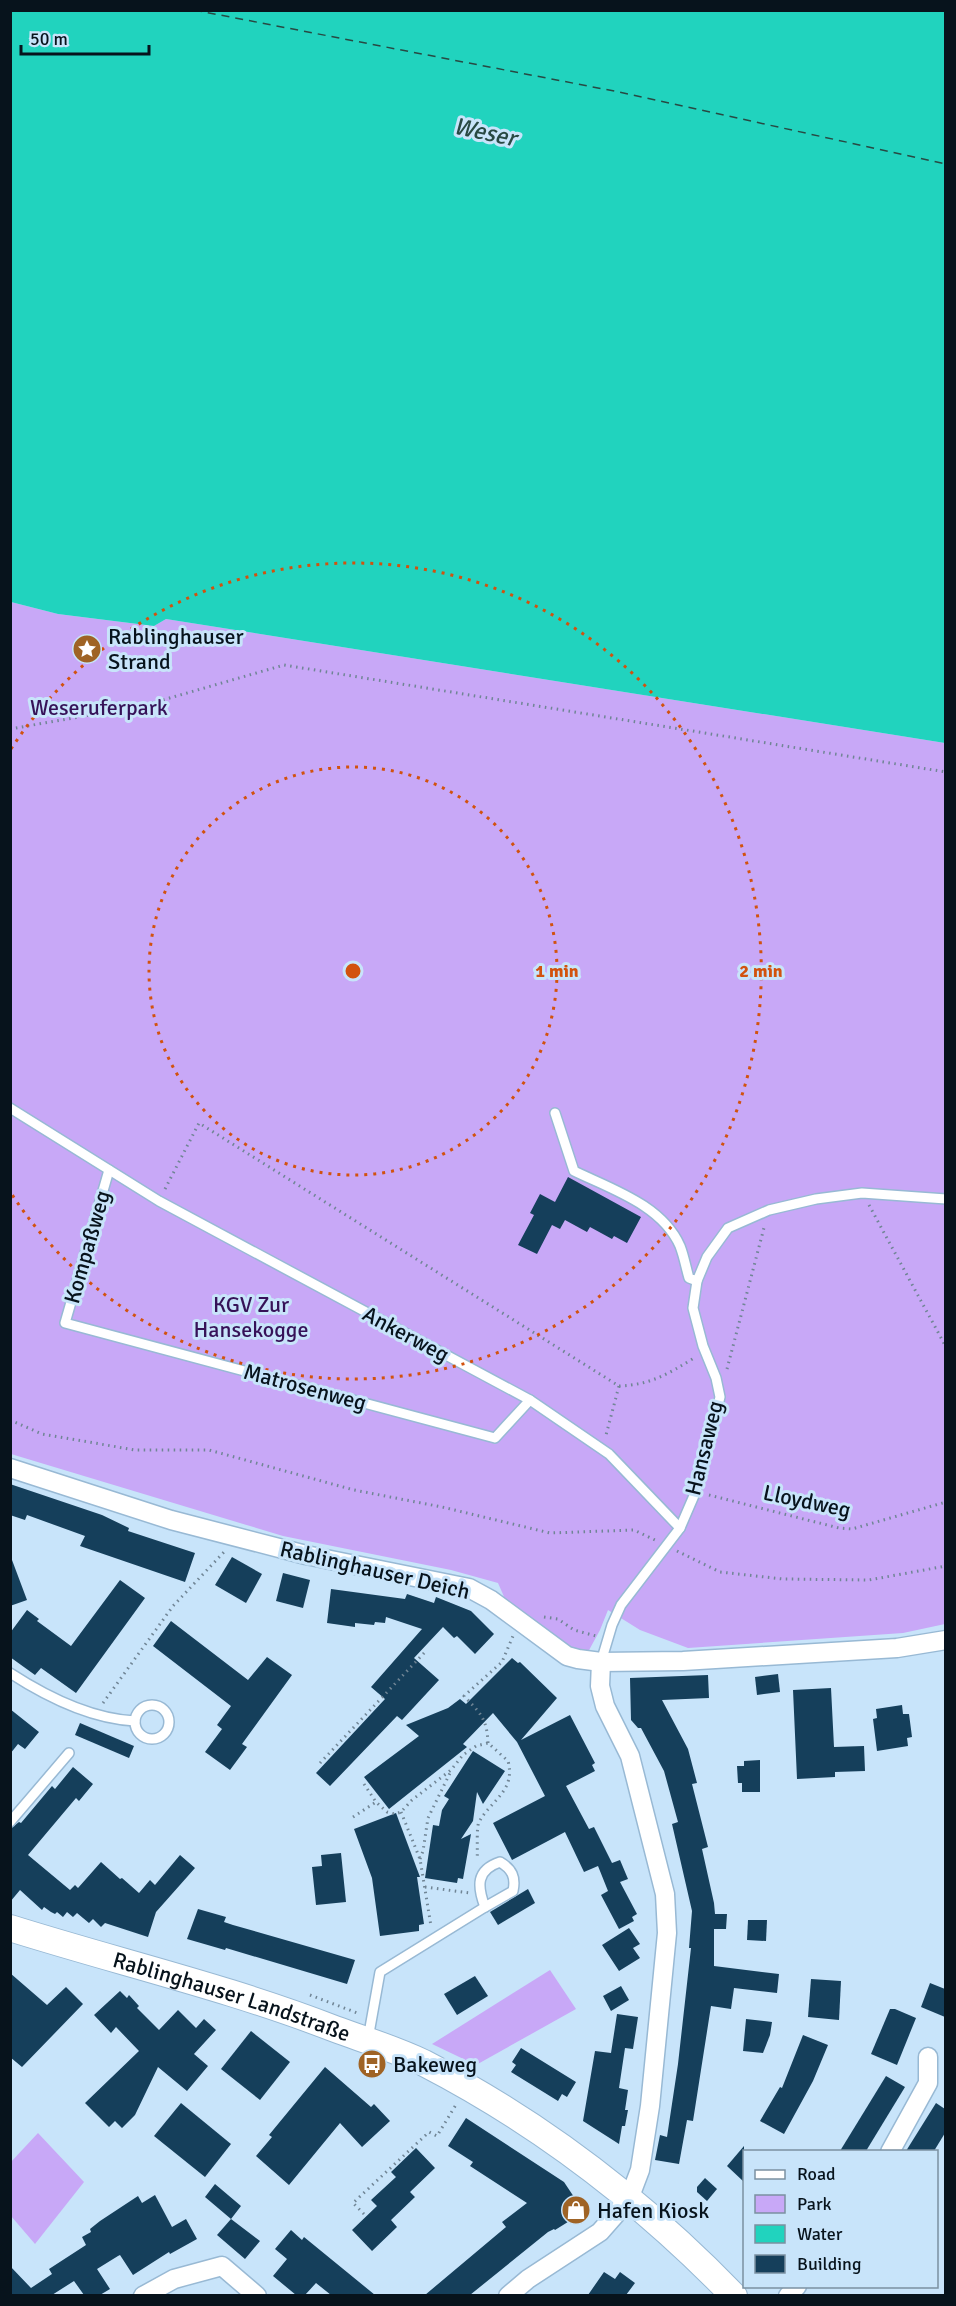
<svg xmlns="http://www.w3.org/2000/svg" width="956" height="2306" viewBox="0 0 956 2306" font-family="Signika,sans-serif">
<style>
.green{fill:#c8a8f7}
.water{fill:#21d3be}
.lines{fill:none;stroke-linecap:round;stroke-linejoin:round}
.ferry{stroke:#284943;stroke-width:1.5;stroke-dasharray:8 6;stroke-linecap:butt}
.building{fill:#153f5b}
.lane-casing{stroke:#98b9d4;stroke-width:12}
.street-casing{stroke:#98b9d4;stroke-width:21}
.secondary-casing{stroke:#98b9d4;stroke-width:28}
.path{stroke:#708595;stroke-width:3;stroke-dasharray:1.5 4.5;stroke-linecap:butt}
.lane{stroke:#fff;stroke-width:9}
.street{stroke:#fff;stroke-width:18}
.secondary{stroke:#fff;stroke-width:26}
.ring{fill:none;stroke:#d2520e;stroke-width:3;stroke-dasharray:3 6}
.labels{text-anchor:middle;dominant-baseline:central;stroke-width:6;stroke-linejoin:round;paint-order:stroke}
.poi-label{font-size:22px;fill:#07131c;stroke:#c8e4fa;text-anchor:start}
.park-label{font-size:22px;fill:#361258;stroke:#c8e4fa}
.street-label{font-size:22px;fill:#07131c;stroke:#c8e4fa}
.water-label{font-size:24px;font-style:italic;fill:#284943;stroke:#c8e4fa}
.centre{fill:#d2520e;stroke:#c8e4fa;stroke-width:3}
.ring-label{font-size:18px;text-anchor:middle;font-weight:bold;fill:#d2520e;stroke:#c8e4fa;stroke-width:6;stroke-linejoin:round;paint-order:stroke}
</style>
<rect width="100%" height="100%" fill="#c8e4fa"/>
<g class="green">
<path d="M11,602l47,12 96,12 12,-7 779,124v881l-42,9 -215,15 -48,-18 -32,-20 -8,20 -12,22 -23,-6 -60,-47 -7,-16 -47,-13 -168,-34 -272,-82z"/>
<path d="M550,1970l26,39 -100,56 -44,-21z"/>
<path d="M38,2133l46,49 -49,62 -24,-28 -1,-53z"/>
</g>
<path class="water" d="M11,10l934,1v732l-779,-124 -12,7 -96,-12 -47,-12z"/>
<g class="lines">
<path class="ferry" d="M194,10l425,82 327,72"/>
</g>
<g class="building">
<path d="M568,1177l73,40 -14,26 -13,-7 -2,3 -22,-12 -3,5 -22,-12 -5,9 -8,-4 -15,29 -19,-9 16,-30 -4,-2 10,-19 15,8z"/>
<path d="M10,1484l92,31 27,13 -1,3 67,22 -10,29 -105,-36 5,-10 -58,-21 -2,5 -15,-5z"/>
<path d="M232,1557l30,17 -16,29 -31,-18z"/>
<path d="M12,1560l15,40 -17,6v-45z"/>
<path d="M283,1573l27,7 -7,28 -27,-7z"/>
<path d="M120,1580l25,18 -69,95 -35,-25 -6,7 -25,-18v-24l17,-23 12,9 -2,2 34,25z"/>
<path d="M331,1589l74,10 2,-5 27,9 2,-6 35,14 23,23 -19,20 -18,-18 -3,2 -11,-11 -29,31 25,22 -37,40 -5,-4 -67,70 -14,-13 69,-74 -14,-12 51,-58 -36,-12 -1,6 -10,-1 -1,3 -19,-2v4l-28,-4z"/>
<path d="M171,1621l77,59 19,-23 25,18 -50,69 5,3 -17,23 -25,-18 17,-23 -5,-4 14,-19 -78,-60z"/>
<path d="M512,1658l6,5 2,-1 37,36 -36,42 49,-25 25,48 -3,2 3,6 -29,15 23,43 5,-2 18,36 8,-3 8,19 -8,3 17,32 -5,3 2,4 -15,8 -18,-34 7,-4 -10,-25 -14,6 -19,-40 -53,28 -19,-37 52,-27 -28,-54 -24,-29 -30,31 4,3 -78,62 -25,-32 55,-41 -13,-11 42,-17 12,-9 6,5z"/>
<path d="M778,1674l2,18 -23,3 -2,-18z"/>
<path d="M708,1675l1,23 -47,2 26,49 9,34 -5,1 16,63 -6,2 12,54 1,11h12l-1,15h-12v37l65,8 -2,19 -43,-5 -3,21 -20,-3 -18,115 -6,-1 -8,44 -24,-4 5,-25 7,2 11,-73 13,-116h-2l3,-37 -20,-87 6,-2 -14,-51 -23,-43h-3l-7,-8 -1,-42z"/>
<path d="M831,1688l3,59 30,-1 1,25 -30,1v5l-38,2 -4,-89z"/>
<path d="M902,1705l1,9h6l3,23 -5,1 1,8 -31,5 -4,-32 4,-1 -1,-9z"/>
<path d="M10,1709l29,23 -14,17 -7,-5 -8,10z"/>
<path d="M80,1723l54,23 -5,12 -54,-23z"/>
<path d="M473,1751l32,20 -22,33 -6,-12 -4,29 -12,18 10,-5 -8,45 -5,-1 -1,5 -32,-5 8,-53 6,1 3,-16 7,-11 -5,-3z"/>
<path d="M760,1760v32h-18v-9h-4l-1,-17h7v-5z"/>
<path d="M73,1767l20,17 -14,17 -3,-3 -48,57 42,35 5,-5 3,3 23,-26 19,17 2,-1 17,15 11,-13 5,5 25,-30 15,13 -39,44 -8,25 -43,-14 -4,4 -8,-8 -4,4 -12,-10 -4,4 -6,-5 -4,5 -6,-5 -2,2 -4,-2 -7,-5 -2,3 -22,-20 -10,12v-73l9,-7 2,1 31,-37 3,3z"/>
<path d="M396,1813l24,64h-3l7,47 -5,1v6l-39,5 -8,-58 -18,-49z"/>
<path d="M341,1853l5,49 -30,3 -4,-38 10,-1 -1,-11z"/>
<path d="M528,1889l7,14 -37,22 -8,-13z"/>
<path d="M198,1909l28,8 -2,5 9,3 122,35 -8,24 -121,-36 -1,2 -38,-11z"/>
<path d="M748,1920h19l-1,21 -19,-1z"/>
<path d="M629,1928l11,16 -7,4 7,10 -21,13 -17,-26z"/>
<path d="M10,1973l37,32 19,-18 17,17 -61,63 -12,-10z"/>
<path d="M475,1976l13,20 -31,19 -13,-21z"/>
<path d="M811,1979l30,2 -2,39 -31,-3z"/>
<path d="M930,1983l15,6v28l-24,-10z"/>
<path d="M621,1986l8,14 -18,11 -8,-15z"/>
<path d="M120,1991l7,7 2,-3 10,11 -2,2 22,22 19,-20 18,18 8,-9 12,11 -22,24 14,12 -21,25 -29,-24 -23,48 -13,13 -7,-7 -6,6 -24,-24 54,-52 -23,-24 -5,6 -17,-18z"/>
<path d="M890,2009h5l21,9 -19,47 -26,-11z"/>
<path d="M617,2014l21,3 -5,32 -8,-1 -6,40 9,2 -3,20h3l-3,16h-3l-3,18 -36,-23 12,-70 16,2z"/>
<path d="M746,2019l26,3 -2,13 -7,18 -20,-2z"/>
<path d="M251,2031l39,31 -30,38 -39,-31z"/>
<path d="M803,2035l25,10 -15,36 -29,53 -24,-13 20,-34 2,1z"/>
<path d="M521,2048l55,34 -9,15 -5,-3 -4,7 -47,-29 5,-7 -4,-3z"/>
<path d="M325,2067l46,40 3,-3 16,17 -28,26 -22,-24 -51,62 -33,-29 16,-19 -3,-2z"/>
<path d="M886,2076l19,11 -39,64h-26z"/>
<path d="M181,2103l50,41 -26,33 -51,-41z"/>
<path d="M936,2103l9,6v24l-11,18h-28z"/>
<path d="M466,2118l98,64 20,30 -29,18 -1,-1 -6,3 -78,63h-45l81,-68 -4,-5 25,-19 -57,-37 3,-4 -25,-16z"/>
<path d="M744,2146v36l-17,-16z"/>
<path d="M416,2148l19,20 -25,24 5,5 -24,23 6,7 -25,24 -20,-21 25,-24 -6,-6 25,-23 -5,-5z"/>
<path d="M705,2178l12,11 -10,12 -10,-9v-5z"/>
<path d="M215,2184l26,22 -10,13 29,22 -15,18 -28,-24 14,-16 -26,-22z"/>
<path d="M155,2195l17,32 14,-8 11,20 -27,15 -1,-2 -36,23 -13,-20 -2,1 -21,13 13,20 -10,6h-16l-10,-14 -22,14h-42v-29l21,22 21,-14 -3,-5 37,-24 -4,-8 9,-5 -1,-3 10,-8 38,-25 4,7z"/>
<path d="M291,2230l11,10 2,-3 71,58h-44l-15,-12 -11,12h-9l-23,-19 14,-17 -12,-10z"/>
<path d="M604,2272l11,7 5,-7 15,11 -9,12h-38z"/>
</g>
<g class="lines">
<g class="lane-casing">
<g id="lane">
<path d="M10,1108l149,93 371,199 79,54 71,74"/>
<path d="M555,1113l19,58c37,18 88,34 106,75 4,10 6,22 9,32l8,3"/>
<path d="M109,1170l-44,153 430,115 35,-38"/>
<path d="M601,1662l11,-37 9,-20 59,-77 16,-37 24,-94 -4,-19 -13,-32 -10,-38 4,-27 10,-24 21,-29 41,-18 47,-11 46,-6 84,6"/>
<path d="M10,1673c37,24 82,46 125,48"/>
<circle cx="152" cy="1722" r="17"/>
<path d="M10,1822l59,-69"/>
<path d="M500,1862c12,7 16,15 13,29l-28,16c-8,-21 -9,-37 15,-45z"/>
<path d="M368,2039l12,-67 105,-65"/>
</g>
</g>
<g class="street-casing">
<g id="street">
<path d="M10,1468l161,52 135,35 163,33 22,12 76,56 11,3 23,3 82,-1 214,-13 49,-8"/>
<path d="M890,2152l38,-69v-26"/>
<path d="M143,2296l31,-17 48,-13 35,30"/>
<path d="M508,2296l20,-17 72,-47 29,-33 11,-29 10,-64 17,-173 -2,-39 -35,-138 -25,-50 -5,-20 1,-24"/>
<path d="M788,2296l9,-10"/>
</g>
</g>
<g class="secondary-casing">
<g id="secondary">
<path id="s1" d="M10,1928c108,34 220,60 325,101 30,11 60,20 89,34 116,60 219,139 310,233"/>
</g>
</g>
<g class="path">
<path d="M10,729l132,-23 142,-41 662,107"/>
<path d="M165,1189l34,-66 420,263 -13,49"/>
<path d="M869,1205l77,142"/>
<path d="M727,1369l38,-145"/>
<path d="M619,1386c31,-1 49,-12 75,-28"/>
<path d="M10,1420l32,14 93,16h74l145,40 88,17 108,26 84,-3 21,10"/>
<path d="M709,1495l130,33 13,1 94,-27"/>
<path d="M677,1551l43,21 63,7 86,1 77,-14"/>
<path d="M544,1617l14,2 16,11 22,6"/>
<path d="M103,1703l70,-97 51,-54"/>
<path d="M488,1743c-1,-25 -8,-30 -24,-47l38,-34 11,-26"/>
<path d="M320,1763l105,-111"/>
<path d="M364,1784l12,18 11,10 8,2 6,-2 11,-12 39,-30 12,-15 13,-9 12,-3 20,18c8,30 -17,39 -29,61 -3,5 -1,30 -2,38"/>
<path d="M401,1812l19,47 11,67"/>
<path d="M353,1817l23,-15"/>
<path d="M420,1859l3,-8 5,-33 23,-47"/>
<path d="M425,1887l45,6"/>
<path d="M310,1995l50,19"/>
<path d="M364,2214l-11,-11 76,-71 8,4 20,-33"/>
</g>
<use href="#lane" class="lane"/>
<use href="#street" class="street"/>
<use href="#secondary" class="secondary"/>
</g>
<g class="ring">
<circle cx="353" cy="971" r="204"/>
<path d="M11 749A408 408 0 1 1 11 1193"/>
</g>
<defs>
<g id="sight-disc" transform="scale(1.5)"><circle r="9.5" fill="#9f6325" stroke="#c8e4fa"/><path d="M0-6L1.8-2.2L6-1.7L2.9 1.2L3.7 5.4L0 3.3L-3.7 5.4L-2.9 1.2L-6-1.7L-1.8-2.2Z" fill="#fff"/></g>
<g id="bus-disc" transform="scale(1.5)"><circle r="9.5" fill="#9f6325" stroke="#c8e4fa"/><path d="M-5-6H5V4H4V6H2V4H-2V6H-4V4H-5ZM-3.5-4V0h7V-4ZM-3.5 1.2v1.5H-2V1.2ZM2 1.2v1.5H3.5V1.2Z" fill="#fff"/></g>
<g id="shop-disc" transform="scale(1.5)"><circle r="9.5" fill="#9f6325" stroke="#c8e4fa"/><path d="M-5-2.5h2.3a2.7 3.5 0 0 1 5.4 0H5L5.5 6h-11ZM-1.5-2.5h3a1.5 2.3 0 0 0-3 0Z" fill="#fff"/></g>
</defs>
<g fill-rule="evenodd">
<use href="#sight-disc" x="87" y="649"/>
<use href="#bus-disc" x="372" y="2064"/>
<use href="#shop-disc" x="576" y="2210"/>
</g>
<g class="labels">
<g class="poi-label">
<text x="108" y="636">Rablinghauser<tspan x="108" dy="25">Strand</tspan></text>
<text x="393" y="2064">Bakeweg</text>
<text x="597" y="2210">Hafen Kiosk</text>
</g>
<g class="park-label">
<text x="99" y="707">Weseruferpark</text>
<text x="251" y="1304">KGV Zur<tspan x="251" dy="25">Hansekogge</tspan></text>
</g>
<g class="street-label">
<text transform="translate(87 1247) rotate(-74)">Kompaßweg</text>
<text transform="translate(406 1334) rotate(28)">Ankerweg</text>
<text transform="translate(305 1387) rotate(15)">Matrosenweg</text>
<text transform="translate(704 1448) rotate(-76)">Hansaweg</text>
<text transform="translate(807 1501) rotate(12)">Lloydweg</text>
<text transform="translate(375 1570) rotate(13)">Rablinghauser Deich</text>
<text stroke="none"><textPath href="#s1" startOffset="232">Rablinghauser Landstraße</textPath></text>
</g>
<g class="water-label">
<text transform="translate(485 132) rotate(12)">Weser</text>
</g>
</g>
<circle cx="353" cy="971" r="9" class="centre"/>
<g class="ring-label">
<text x="557" y="977">1 min</text>
<text x="761" y="977">2 min</text>
</g>
<rect width="956" height="2306" fill="none" stroke="#07131c" stroke-width="24"/>
<rect x="743" y="2150" width="195" height="138" fill="#c8e4fa" stroke="#7b90a1" stroke-width="1.5"/>
<rect x="755" y="2170" width="30" height="9" fill="#ffffff" stroke="#7b90a1" stroke-width="1.5"/>
<text x="797" y="2180" font-size="18" fill="#07131c">Road</text>
<rect x="755" y="2195" width="30" height="18" fill="#c8a8f7" stroke="#7b90a1" stroke-width="1.5"/>
<text x="797" y="2210" font-size="18" fill="#07131c">Park</text>
<rect x="755" y="2225" width="30" height="18" fill="#21d3be" stroke="#7b90a1" stroke-width="1.5"/>
<text x="797" y="2240" font-size="18" fill="#07131c">Water</text>
<rect x="755" y="2255" width="30" height="18" fill="#153f5b" stroke="#7b90a1" stroke-width="1.5"/>
<text x="797" y="2270" font-size="18" fill="#07131c">Building</text>
<path d="M21 45v9h128v-9" fill="none" stroke="#07131c" stroke-width="3"/>
<text x="30" y="45" font-size="18" fill="#07131c" stroke="#c8e4fa" stroke-width="4.5" paint-order="stroke">50 m</text>
</svg>
